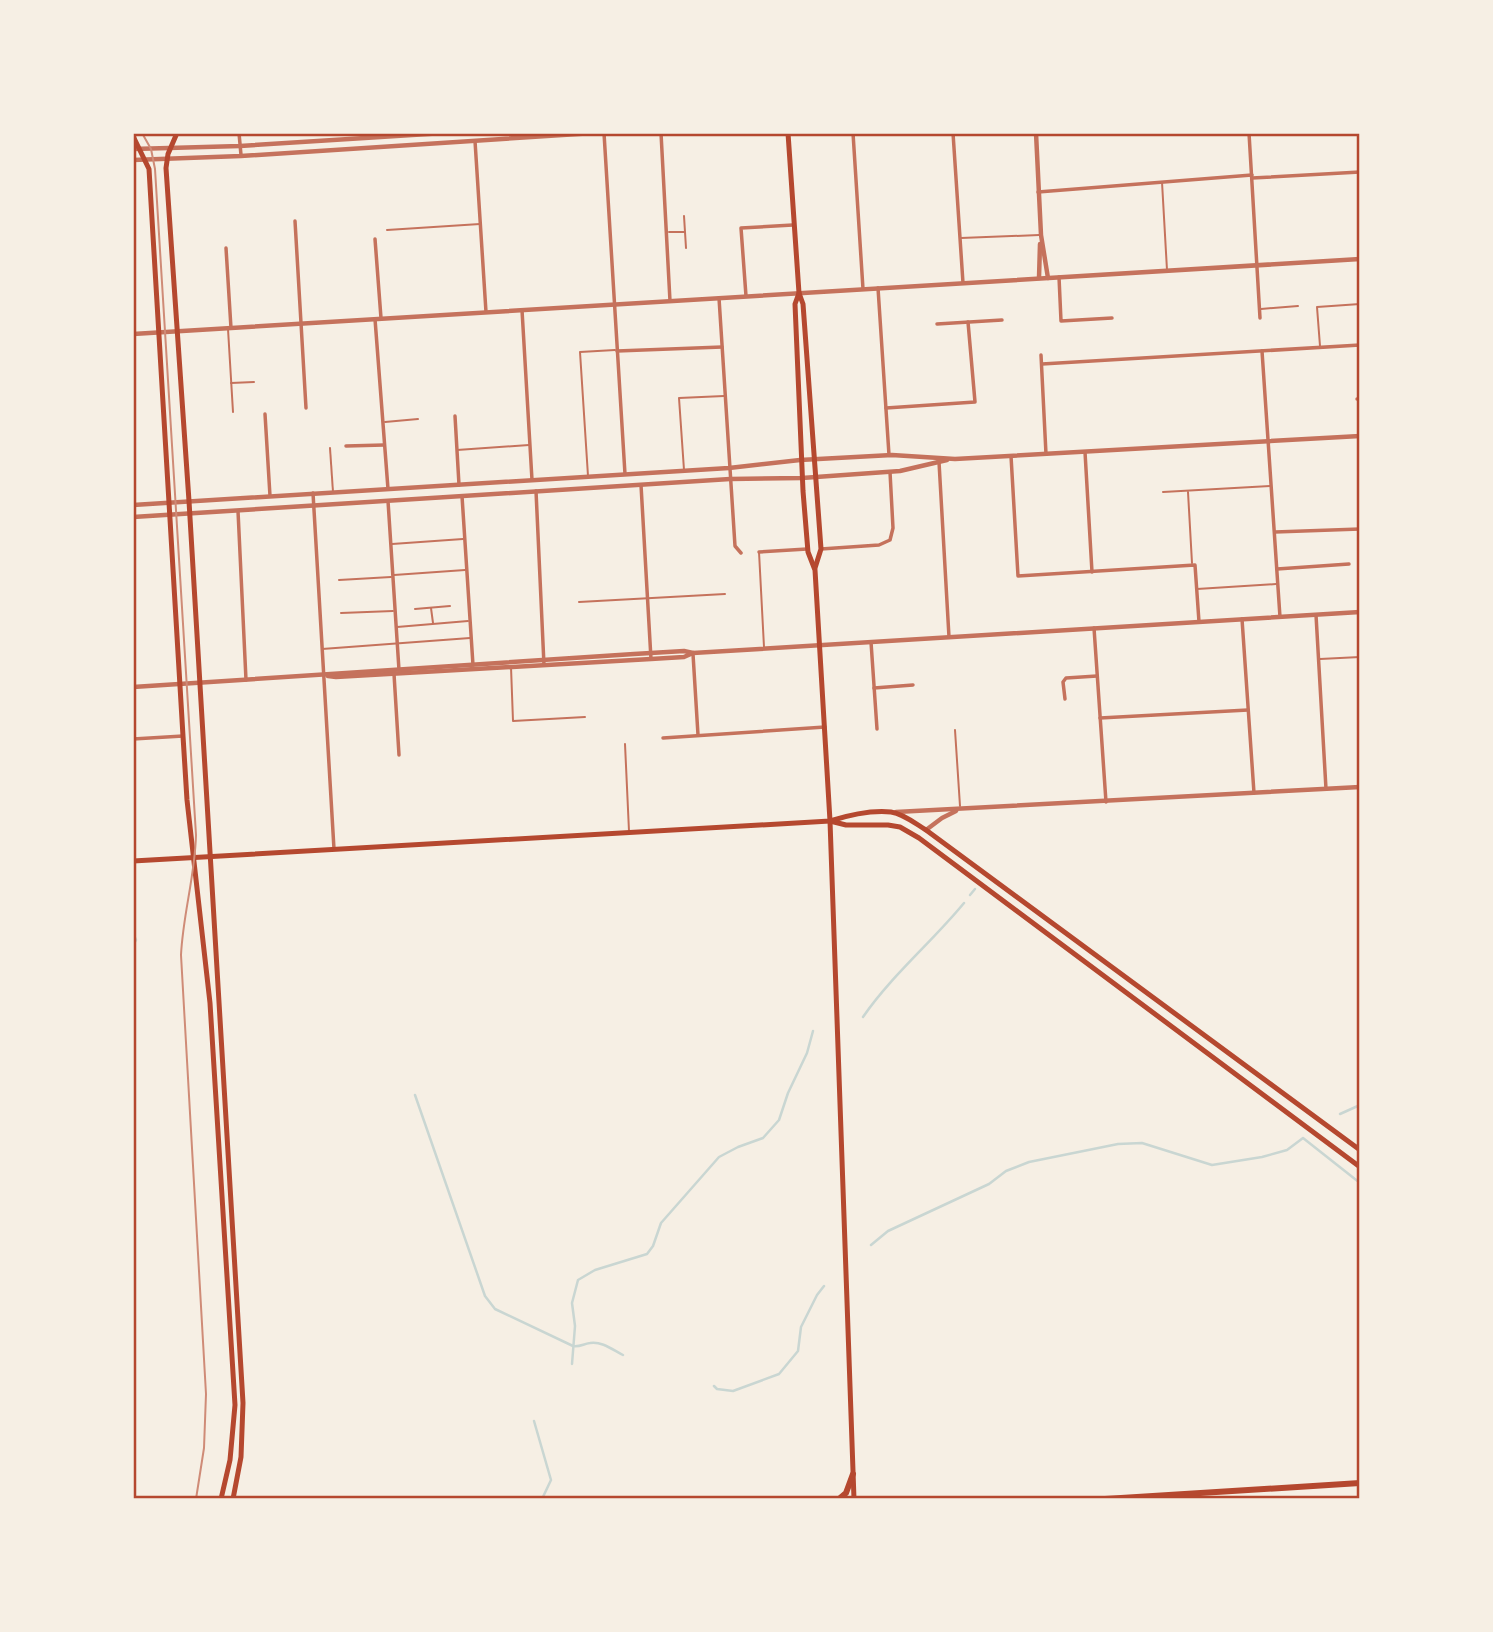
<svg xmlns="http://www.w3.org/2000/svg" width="1493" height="1632" viewBox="0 0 1493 1632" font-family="'Noto Serif',serif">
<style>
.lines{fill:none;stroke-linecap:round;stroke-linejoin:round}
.stream{stroke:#c9d6d2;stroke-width:2.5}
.service{stroke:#c5725c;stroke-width:2}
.minor{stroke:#c5725c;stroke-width:3.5}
.tertiary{stroke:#c5725c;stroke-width:4.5}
.secondary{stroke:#b5482f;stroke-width:5}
.trunk{stroke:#b5482f;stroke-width:6}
.tram{stroke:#cf8b77;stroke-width:2}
.neatline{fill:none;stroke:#b5482f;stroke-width:2.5}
</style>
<rect width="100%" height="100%" fill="#f6efe4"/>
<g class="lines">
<g class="stream">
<path d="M970,895l5,-6"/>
<path d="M133,933l3,7 -3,6"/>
<path d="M863,1017c29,-42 69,-75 101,-114"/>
<path d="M415,1095l70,201 10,13 78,37c7,1 10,-2 17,-3 12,-2 23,7 33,12"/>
<path d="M1340,1114l20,-9"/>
<path d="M871,1245l17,-14 101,-47 17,-13 23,-9 89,-18 24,-1 70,22 50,-8 25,-7 16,-12 57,45"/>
<path d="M572,1364l3,-38 -3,-23 6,-23 17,-10 52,-16 6,-8 8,-23 58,-66 19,-10 25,-9 16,-18 9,-27 19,-40 6,-22"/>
<path d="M714,1386l3,3 16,2 46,-17 19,-23 3,-24 16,-32 7,-9"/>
<path d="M534,1421l17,59 -9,19"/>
</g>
<g class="service">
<path d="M1162,182l5,88"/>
<path d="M684,216l2,32"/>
<path d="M387,230l93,-6"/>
<path d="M669,232h15"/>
<path d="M961,238l78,-3"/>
<path d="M1261,309l37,-3"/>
<path d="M228,329l5,83"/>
<path d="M1320,346l-3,-39 43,-3"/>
<path d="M231,383l23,-1"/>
<path d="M385,422l33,-3"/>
<path d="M330,448l3,44"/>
<path d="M457,450l72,-5"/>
<path d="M684,470l-5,-72 45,-2"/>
<path d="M588,476l-8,-124 35,-2"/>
<path d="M1163,492l107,-6"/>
<path d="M1188,492l4,71"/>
<path d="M392,544l71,-5"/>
<path d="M759,552l5,95"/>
<path d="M394,575l71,-5"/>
<path d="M339,580l52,-3"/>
<path d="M1197,589l79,-5"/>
<path d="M579,602l146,-8"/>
<path d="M431,608l2,15"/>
<path d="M415,609l35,-3"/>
<path d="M341,613l52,-2"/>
<path d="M397,627l71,-6"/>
<path d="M133,646h1"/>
<path d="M322,649l148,-11"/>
<path d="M1320,659l40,-2"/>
<path d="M511,667l2,54 72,-4"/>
<path d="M955,730l5,76"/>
<path d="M625,744l4,87"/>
</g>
<g class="minor">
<path d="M239,133l2,22"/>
<path d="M604,133l21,341"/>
<path d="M661,133l9,168"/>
<path d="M853,133l10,156"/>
<path d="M953,133l10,150"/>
<path d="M1249,133l11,185"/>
<path d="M475,141l11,171"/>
<path d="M1252,178l108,-6"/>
<path d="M1038,192l214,-17"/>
<path d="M295,221l11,187"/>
<path d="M375,239l6,79"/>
<path d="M226,248l5,80"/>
<path d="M1059,277l2,44 51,-3"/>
<path d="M878,288l11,167"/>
<path d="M746,296l-5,-68 52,-3"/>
<path d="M719,298l16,248 6,7"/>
<path d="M522,310l10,170"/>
<path d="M375,319l13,170"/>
<path d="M937,324l65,-4"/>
<path d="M617,351l105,-4"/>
<path d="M1262,351l18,266"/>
<path d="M1041,355l5,99"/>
<path d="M1042,364l318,-19"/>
<path d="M1357,399h3"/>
<path d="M886,408l89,-6 -7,-80"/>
<path d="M265,414l5,82"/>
<path d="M455,416l4,69"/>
<path d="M346,446l38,-1"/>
<path d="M1085,452l7,120"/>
<path d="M1011,456l7,120 177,-11 4,57"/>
<path d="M939,462l10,175"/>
<path d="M641,485l10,174"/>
<path d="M536,491l8,174"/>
<path d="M313,493l21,356"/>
<path d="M462,496l11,169"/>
<path d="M388,501l11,169"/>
<path d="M238,511l8,169"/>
<path d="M1275,532l85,-3"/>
<path d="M821,549l58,-4 11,-5 3,-12 -3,-56"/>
<path d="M759,552l48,-3"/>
<path d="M1277,569l72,-5"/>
<path d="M1316,615l10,174"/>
<path d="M1242,619l12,174"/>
<path d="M1094,628l12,174"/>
<path d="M871,642l6,87"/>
<path d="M693,654l5,81"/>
<path d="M394,674l5,81"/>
<path d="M874,688l39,-3"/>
<path d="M1065,699l-2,-17 3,-4 31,-2"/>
<path d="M1100,718l148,-8"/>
<path d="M663,738l162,-11"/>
<path d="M133,739l50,-3"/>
</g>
<g class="tertiary">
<path d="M1036,133l5,102 7,43"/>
<path d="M133,149l107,-3 204,-13"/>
<path d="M133,160l108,-4 353,-23"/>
<path d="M1039,278l1,-34"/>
<path d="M133,334l1227,-75"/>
<path d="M133,505l596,-37 71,-8 92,-5 63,4 405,-23"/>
<path d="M133,517l597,-38 72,-1 98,-7 47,-11"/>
<path d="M328,676l8,1 315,-18 33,-2 9,-4"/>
<path d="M133,687l501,-33 50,-3 9,2 667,-41"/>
<path d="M896,812l464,-25"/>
<path d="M926,830l16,-12 14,-7"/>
</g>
<g class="secondary">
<path d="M177,133l-9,21 -2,14 23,333 54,902 -2,54 -8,42"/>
<path d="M788,133l11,160 4,11 18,245 -6,19"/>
<path d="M133,136l16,33 34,567 4,64 23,203 25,402 -5,55 -9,39"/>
<path d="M799,293l-4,11 8,187 5,61 7,18 15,251 24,678"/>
<path d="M830,821l16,4h42l12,2 19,11 441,329"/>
<path d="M133,861l697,-40c19,-6 42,-11 61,-9 13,2 25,12 35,18l434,320"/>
</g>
<g class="trunk">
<path d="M839,1499l7,-6 7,-19"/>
<path d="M1105,1499l255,-16"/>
</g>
<path class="tram" d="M142,133l9,16 4,20 41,666c-1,41 -13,79 -15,120l25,439 -2,54 -8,51"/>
</g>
<rect width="1493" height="1632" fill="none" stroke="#f6efe4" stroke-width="270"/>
<rect x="135" y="135" width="1223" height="1362" class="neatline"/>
</svg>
